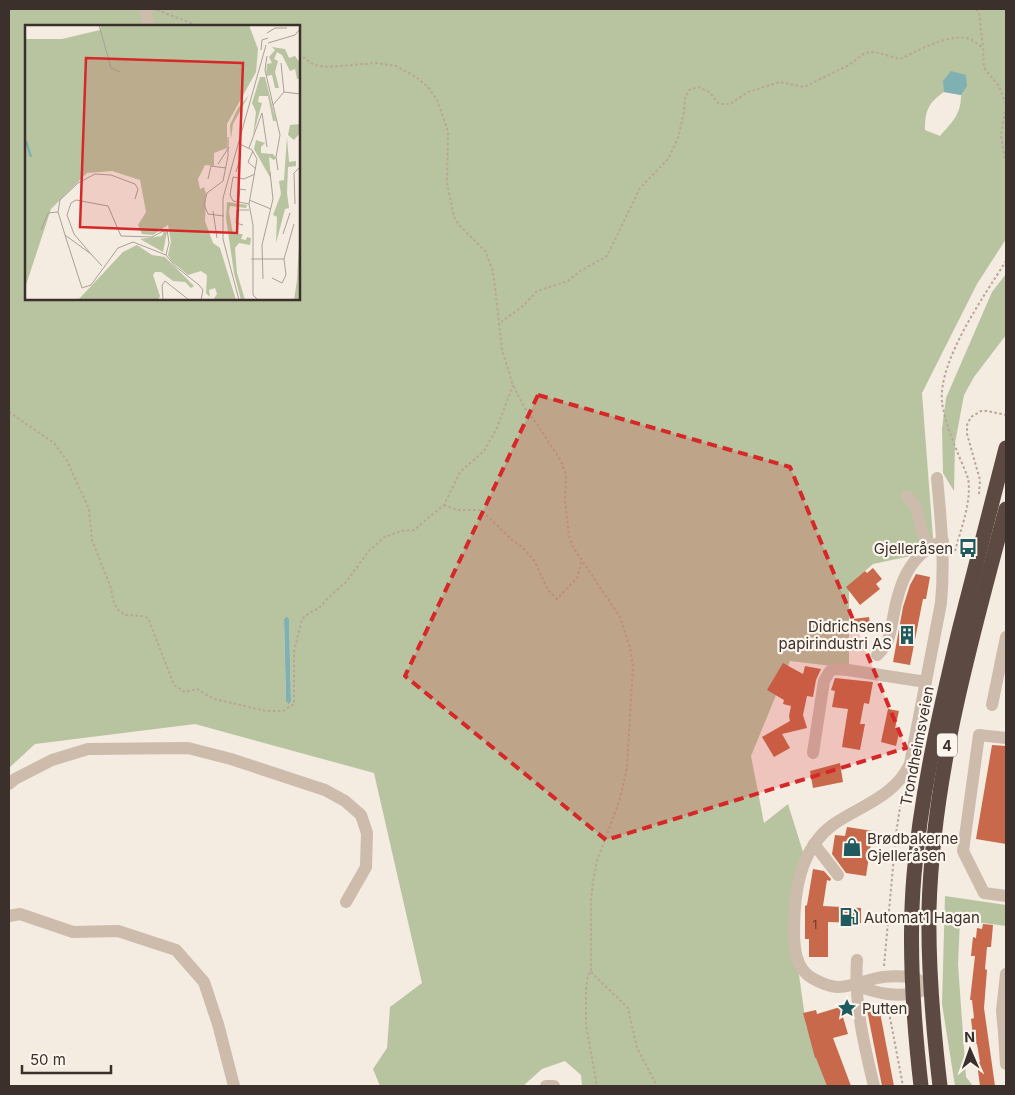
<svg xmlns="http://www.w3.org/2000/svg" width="1015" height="1095" viewBox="0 0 1015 1095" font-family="Inter,sans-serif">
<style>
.green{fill:#b8c4a0;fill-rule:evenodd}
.water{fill:#7fb0b2}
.building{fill:#c8694b}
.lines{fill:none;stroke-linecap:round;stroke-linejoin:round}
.path{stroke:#b9a596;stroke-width:2;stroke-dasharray:2.5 2.5;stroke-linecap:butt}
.minor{stroke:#cdbbac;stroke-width:12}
.highway{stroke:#5c4a42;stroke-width:15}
.marked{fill:#d62828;fill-opacity:0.2;stroke:#d62828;stroke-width:4;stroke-dasharray:10 6;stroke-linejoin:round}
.labels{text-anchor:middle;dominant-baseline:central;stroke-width:4.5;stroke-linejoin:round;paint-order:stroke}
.number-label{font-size:12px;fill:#5e3e33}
.shield{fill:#fbf5ee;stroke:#756b66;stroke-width:1}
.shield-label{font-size:14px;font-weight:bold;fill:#3b302b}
.poi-label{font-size:15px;fill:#3b302b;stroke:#fbf5ee;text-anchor:start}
.street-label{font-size:15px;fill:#3b302b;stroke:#fbf5ee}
.inset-river{fill:none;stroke:#7fb0b2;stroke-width:2.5}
.inset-road{fill:none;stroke:#aaa098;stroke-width:1}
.view{fill:#d62828;fill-opacity:0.15;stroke:#d62828;stroke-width:2.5}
.inset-edge{fill:none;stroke:#3b302b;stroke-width:2.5}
</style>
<rect width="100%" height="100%" fill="#f4ebe1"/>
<g class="green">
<path d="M9,9h997v230l-29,45 -55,109 12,158 -61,13 -24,21v83l-59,-7 -39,95 13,67 24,-19 15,48 -5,18 -2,83 10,72 24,61h-248l-1,-11 -16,-14 -23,8 -19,17h-143l-7,-17 14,-21 3,-41 32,-24 -48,-210 -179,-49 -160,20 -26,24zM26,26h273v273h-273zM944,92l17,3c0,20 -9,27 -21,41l-15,-6c0,-19 3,-27 19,-38zM287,616l2,3 2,82h-5l-2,-82z"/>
<path d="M1006,274v61l-32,42 -10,18 -9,48 -1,48 -11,-18 -1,-44 4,-31 46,-106z"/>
<path d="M945,896l61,9v21l-46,-6 -2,44 8,113 7,9h-18l-13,-82z"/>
</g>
<g class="water">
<path d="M951,71l15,4 1,11 -6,9 -17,-3 -1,-11z"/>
<path d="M287,616l2,3 2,82 -2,3 -3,-3 -2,-82z"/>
</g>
<g class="building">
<path d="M873,568l9,11 -6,5 4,5 -20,16 -14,-18 19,-16 2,2z"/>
<path d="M916,574l14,3 -4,22h-3l-13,66 -17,-3 10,-55 7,-22z"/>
<path d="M869,617l2,15 -16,2 -2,-15z"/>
<path d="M783,663l20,11 2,-8 16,3 -5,11 -3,17 -6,-1 -4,19 4,13 -25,6 8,14 -16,9 -12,-20 28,-16 -1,-5 2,-10 -8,-2 1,-4 -17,-10z"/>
<path d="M835,678l38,4 -4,22 -5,-1 -4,21h5l-5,26 -18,-3 6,-38 -16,-2 3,-16 -4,-1z"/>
<path d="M888,709l11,2 -4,17 5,1 -4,17 -15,-4z"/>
<path d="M992,745l14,1v98l-30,-5z"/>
<path d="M840,763l3,19 -30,6 -3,-17z"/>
<path d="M847,827l26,4 -7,45 -20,-3 -14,-19 3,-19 10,1z"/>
<path d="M813,869l11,2 7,8 -1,2 -3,-1 -4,26 38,2v15l-33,-1v35h-19v-18h-4v-33l2,-1z"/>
<path d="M983,924l10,1 -2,22h-4l-2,22 2,1 -3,38 11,78h-15l-3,-23 3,-1 -3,-18h-3l-3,-25 3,-1 -2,-18h-2l5,-44h-4l2,-19 3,1 1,-10 5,1z"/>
<path d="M840,1007l8,27 -15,4 18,48h-24l-11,-28h-1l-12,-45 13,-3 1,4z"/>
<path d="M879,1007l15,79h-12l-15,-76z"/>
</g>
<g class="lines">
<g class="path">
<path d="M976,9l3,4 4,35"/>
<path d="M157,10l42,16"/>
<path d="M299,54l15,11 14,2 48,-4 20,3 20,11 12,10 9,13 11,31 -1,52 7,34 5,8 27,27 7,20 2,15 7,63 11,35 11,22 13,17 24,37 5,14 -1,25 4,36 4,11 47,70 10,31 3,17 -6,103 -7,31 -23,62 -4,20 -2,19v72l-3,3 -2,14v36l11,61"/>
<path d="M501,322l22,-16 14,-15 31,-10 12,-10 27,-15 33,-68 28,-29 10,-21 6,-26 1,-14 4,-8 9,-3 11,5 10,12h11l18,-12 32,-10 24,5 45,-22 16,-12 10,-1 25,7c18,-8 55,-30 74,-18 3,2 6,5 9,7l1,20 15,18 7,19 -5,31 4,23 1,1"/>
<path d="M9,412l45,31 13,18 22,48 3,31 19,48 2,12 4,9 8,6 17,1 6,2 26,67 11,7 12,-3 17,10 52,12h17l11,-7v-52l8,-33 7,-6 10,-5 10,-11 17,-15 22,-30 15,-14 18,-7 13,-1 30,-25 16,-33 24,-21 13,-23 16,-43"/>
<path d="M979,494l1,-14 -13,-46v-9l4,-8 10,-6h6l19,4"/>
<path d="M444,505l13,5h24l31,30 9,6 13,14 14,30 9,9 20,-21 5,-18"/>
<path d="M955,551c6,-23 17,-49 13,-73 -9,-23 -23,-52 -26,-76 -4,-41 42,-106 64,-141"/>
<path d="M884,966l12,-132 6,-40"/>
<path d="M591,972l37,36 9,40 20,38"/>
<path d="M888,1007l15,79"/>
</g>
<g class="minor">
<path d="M145,9l4,17"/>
<path d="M907,496l8,9 8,29 6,13"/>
<path d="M877,655c14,-13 12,-20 16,-37 6,-34 16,-64 50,-77"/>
<path d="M992,705l14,-68"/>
<path d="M1006,738l-27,-3 -16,116 21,42 22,3"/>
<path d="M813,753l11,-72 6,-10 4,-2 14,1 78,12"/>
<path d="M9,784l6,-5 37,-19 36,-11 100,-1 43,11 94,31 20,11 16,14 6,18 -1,34 -20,35"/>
<path d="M814,844l24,31"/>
<path d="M9,916l11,-2 53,18 45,-1 58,19 28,32 14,42 16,62"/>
<path d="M857,960c-3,43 7,85 17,126"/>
<path d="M1006,974l-4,37 2,22h2"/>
<path d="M855,985c21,8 44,14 66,6"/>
<path d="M931,988c-6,-4 -14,-10 -20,-11 -11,-1 -28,-1 -38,2 -27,7 -35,14 -61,-1 -17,-10 -18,-31 -18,-48 0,-38 6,-82 40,-106 28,-19 60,-27 76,-60l31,-161c4,-42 0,-83 -4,-125"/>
<path d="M1004,1033l2,31"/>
<path d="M546,1086h8"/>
</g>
<g class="highway">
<path d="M921,1086c-8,-69 -13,-141 -7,-211 7,-82 26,-164 45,-244 16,-61 31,-122 47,-183"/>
<path d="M940,1086c-7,-59 -12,-118 -11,-177 4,-137 42,-269 77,-400"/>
</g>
</g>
<path class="marked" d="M538,395l252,72 116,281 -300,92 -201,-164z"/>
<defs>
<g id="bus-bare" transform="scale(1.5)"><path d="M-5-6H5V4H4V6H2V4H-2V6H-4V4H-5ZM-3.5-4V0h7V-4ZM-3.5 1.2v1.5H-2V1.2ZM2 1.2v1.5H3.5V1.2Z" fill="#1f5a5e" stroke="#fbf5ee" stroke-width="2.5" paint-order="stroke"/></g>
<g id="building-bare" transform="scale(1.5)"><path d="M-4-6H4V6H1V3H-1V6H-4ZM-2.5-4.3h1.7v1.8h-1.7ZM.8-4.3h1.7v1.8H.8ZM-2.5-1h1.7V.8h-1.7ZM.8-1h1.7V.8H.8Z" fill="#1f5a5e" stroke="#fbf5ee" stroke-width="2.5" paint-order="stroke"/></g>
<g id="shop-bare" transform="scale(1.5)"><path d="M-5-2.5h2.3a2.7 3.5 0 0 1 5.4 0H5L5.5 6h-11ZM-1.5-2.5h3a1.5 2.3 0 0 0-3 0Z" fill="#1f5a5e" stroke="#fbf5ee" stroke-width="2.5" paint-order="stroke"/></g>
<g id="fuel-bare" transform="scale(1.5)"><path d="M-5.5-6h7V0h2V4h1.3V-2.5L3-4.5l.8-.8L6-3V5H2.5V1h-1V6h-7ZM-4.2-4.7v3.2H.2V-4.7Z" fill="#1f5a5e" stroke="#fbf5ee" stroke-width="2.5" paint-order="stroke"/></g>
<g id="sight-bare" transform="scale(1.5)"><path d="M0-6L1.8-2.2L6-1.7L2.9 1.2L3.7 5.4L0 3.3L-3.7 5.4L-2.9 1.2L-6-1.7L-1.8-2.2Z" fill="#1f5a5e" stroke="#fbf5ee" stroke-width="2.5" paint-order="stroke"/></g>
</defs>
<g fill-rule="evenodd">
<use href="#bus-bare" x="968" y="548"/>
<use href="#building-bare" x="907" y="635"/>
<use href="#shop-bare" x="852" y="847"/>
<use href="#fuel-bare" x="849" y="917"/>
<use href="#sight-bare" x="847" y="1008"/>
</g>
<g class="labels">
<g class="number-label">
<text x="815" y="924">1</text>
</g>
<rect class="shield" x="937" y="733.5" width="20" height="23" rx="4"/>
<g class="shield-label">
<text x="947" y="745">4</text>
</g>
<g class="poi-label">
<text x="953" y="548" text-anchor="end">Gjelleråsen</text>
<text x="892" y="626" text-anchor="end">Didrichsens<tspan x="892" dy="17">papirindustri AS</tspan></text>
<text x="867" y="838">Brødbakerne<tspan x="867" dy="17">Gjelleråsen</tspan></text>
<text x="864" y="917">Automat1 Hagan</text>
<text x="862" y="1008">Putten</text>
</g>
<g class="street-label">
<text transform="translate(917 746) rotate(-79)">Trondheimsveien</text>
</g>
</g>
<g transform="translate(25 25)">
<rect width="275" height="275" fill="#f4ebe1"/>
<path d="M76,0h148l9,24 -2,23 -29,52v24l-13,5v13l-9,-1 -7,14 2,10 4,-2 2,7 -1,27 8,22 7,5 16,52h-23l4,-6 -2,-6 -6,2 1,7 -4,-4 1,-18 -6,-4 -13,4 -16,-13 -4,-7 3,-13 -3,-17 -15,10 -11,-1 -4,-9 8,-13 -6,-32 -28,-9 -25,2 -36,36 -26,79v-249h37l38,-9zM247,22l13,2 4,9 6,-2 5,7v16h-3l-2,-10 -5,2 -8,-16 -5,-3 -3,7 4,2 -3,11 4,16h-4l-3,-13 -6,1 1,-12 5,-1 -3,-6 6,-7zM235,52h5l11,44h-3l-5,-25h-9l-1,6 4,1 -9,33 3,-24 -4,-9zM224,70l-16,29 -2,15 -1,-14 8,-17zM275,99v9l-6,7 -6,-5 2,-10zM262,112l2,25 7,-1v5l-8,1 -1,26 2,15 -4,1 -9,34 1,-26 -4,-2 8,-21 -2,-13 5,-1zM231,115l9,3 -4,4v6l12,1 3,4 -2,2 -5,-3 2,22 -17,-30zM202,177l20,3 -1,3 -16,-2 -1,6 4,22h10l-2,5 5,1 1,-3 4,1 -1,7 -11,-2 -4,5 2,25 8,27h-4l-7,-27 -8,-55zM275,201v74h-6l3,-20zM139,206l3,1 -4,20 -23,-13 22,-3zM112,220l15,10 13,2 29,29 -3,2 -6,-6 -12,-1 -12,-9h-6l-2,3 7,21 -2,4h-80l45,-48z" fill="#b8c4a0"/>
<path class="inset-river" d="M1,116l5,16"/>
<path class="inset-road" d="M74,0l12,43 9,4M242,8l8,-5h12M243,18l27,-8 5,-6M236,25l1,-10 6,-2M242,31l-2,14 15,65 -4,22 2,13M256,38l3,29M248,80l11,-13 16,2M213,118l14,7 5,9 -8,45 4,21v70l5,5h30M224,123l13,-35 5,34M228,126l-5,11 8,7M193,139l11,-17M211,147l5,-17M183,154l3,-13 15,2M224,175l22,9M213,177l2,-13 6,1M224,179l-16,-3 -3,-6 3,-18 11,2 11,-5M270,179l-1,-31 6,-6M188,186l4,27M199,191l-16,-2 -4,-9 3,-12 16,-12 5,-25v-19M218,200l-7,-2 1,-13h12M16,205l7,-17 10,-1M258,209l7,-21M40,210l17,53 9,-3 27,-37 15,-6 33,13 9,11 24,19 4,5 -2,10M66,229l-17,-20 -7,-19 4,-12 5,-3 32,6 13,30 31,1 15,-8 2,14 -3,12M226,234h33l10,-35M77,241l-11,-12 -26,-19 -7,-23 2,-12 18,-17 17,-9 16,1 24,9 3,5 -3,10M247,253l10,5 4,-8 -2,-16M238,254l-1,-34 11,-46 -3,-27M138,275l-1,-15 3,-4 24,19M214,275l-16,-61v-41l43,-153"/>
<path class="view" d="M61,33l157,5 -6,170 -157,-6z"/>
<rect width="275" height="275" class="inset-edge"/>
</g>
<rect width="1015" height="1095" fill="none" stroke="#3b302b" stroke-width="20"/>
<g transform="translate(970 1050) rotate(358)" stroke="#fbf5ee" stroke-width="4" paint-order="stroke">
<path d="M0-4L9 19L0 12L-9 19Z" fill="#3b302b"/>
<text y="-8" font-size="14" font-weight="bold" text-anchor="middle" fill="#3b302b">N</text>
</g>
<path d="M22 1065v8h89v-8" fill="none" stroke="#3b302b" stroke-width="2.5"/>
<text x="30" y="1065" font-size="15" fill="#3b302b" stroke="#fbf5ee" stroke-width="4" paint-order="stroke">50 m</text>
</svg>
